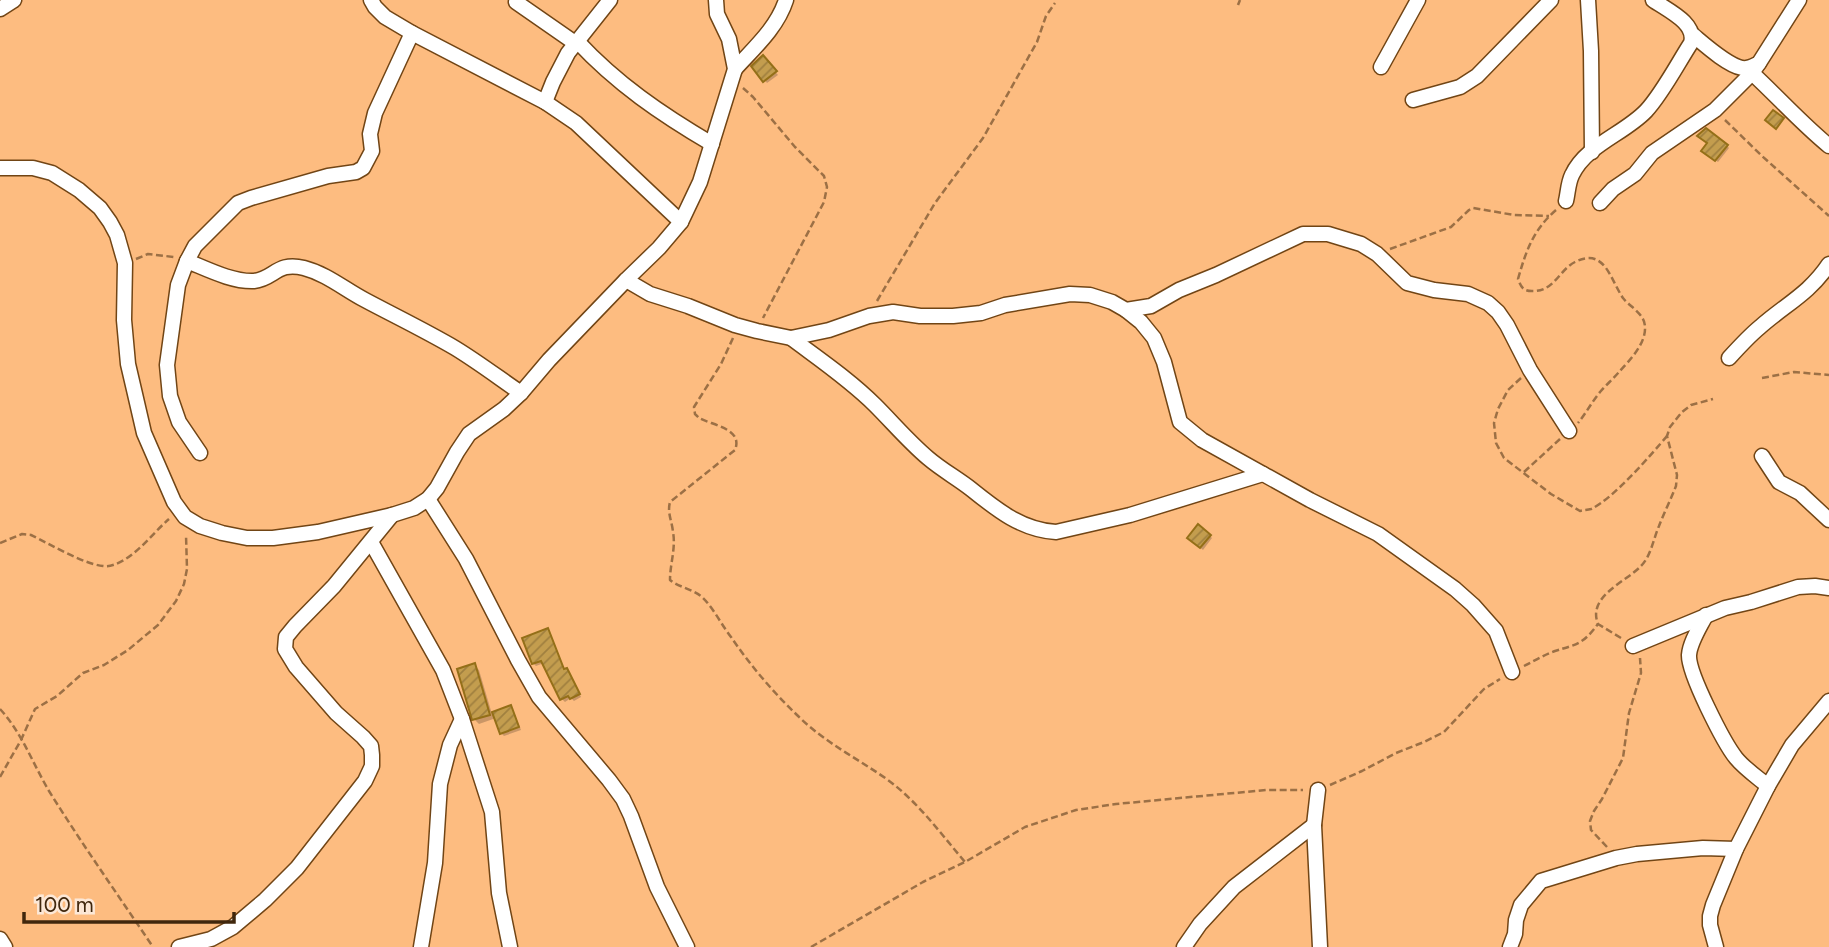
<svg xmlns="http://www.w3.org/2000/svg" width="1829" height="947" viewBox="0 0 1829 947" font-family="Figtree,sans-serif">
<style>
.shadow{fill:#0003}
.building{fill:url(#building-hatch);stroke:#946f18;stroke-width:2}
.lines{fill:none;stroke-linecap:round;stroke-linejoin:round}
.street-casing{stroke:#714515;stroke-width:17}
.path{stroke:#9c7045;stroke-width:2.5;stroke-dasharray:7 3.5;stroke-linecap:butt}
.street{stroke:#fff;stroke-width:14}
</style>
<defs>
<pattern id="building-hatch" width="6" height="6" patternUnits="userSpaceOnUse" patternTransform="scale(1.75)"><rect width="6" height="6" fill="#c39d4e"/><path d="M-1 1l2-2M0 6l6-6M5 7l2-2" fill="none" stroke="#a0803f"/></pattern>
</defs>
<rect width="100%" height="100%" fill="#fdbc80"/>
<g class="shadow">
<path d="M763,57l15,18 -11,8 -14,-17z"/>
<path d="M1727,146l2,2 -11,14 -15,-11z"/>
<path d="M1198,526l14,12 -9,12 -11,-9z"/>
<path d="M548,630l2,3 15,38 4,2 12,24 -7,4 -3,-3 -6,4 -3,-3 -18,-36 -8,3 -3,-3z"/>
<path d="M474,665l5,5 13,44 19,-7 2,3 8,20 -17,6 -3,-3 -5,-15 -17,6 -5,-5z"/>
</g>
<g class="building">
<path d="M763,55l14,16 -14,11 -12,-16z"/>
<path d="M1773,110l11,8 -8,11 -11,-9z"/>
<path d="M1706,128l22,17 -13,16 -14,-10 6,-8 -10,-7z"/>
<path d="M1198,524l13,11 -11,13 -13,-10z"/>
<path d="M548,628l16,41 3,-1 13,26 -10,5 -2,-3 -8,4 -19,-39 -9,3 -10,-26z"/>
<path d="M475,663l15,52 -18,5 -15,-51z"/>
<path d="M511,705l8,22 -19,7 -8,-22z"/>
</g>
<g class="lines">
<g class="street-casing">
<g id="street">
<path d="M371,0l4,7 10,10 27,16 133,69 31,21 105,99"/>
<path d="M1588,0l3,51 1,101"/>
<path d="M516,2l59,41"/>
<path d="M0,9l14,-9"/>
<path d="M1693,35c12,10 34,30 49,33 7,1 11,-2 17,-5l40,-63"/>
<path d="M577,41c40,43 84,73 135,103"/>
<path d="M1381,67l37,-67"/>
<path d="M735,69c19,-21 42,-41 51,-69"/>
<path d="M1752,73c26,24 49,50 77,73"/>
<path d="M1413,100l47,-13 17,-11 74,-76"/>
<path d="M545,102l8,-20 15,-29 42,-53"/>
<path d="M0,168h33l19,5 27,17 21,18 10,14 7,13 8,28 -1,57 4,44 7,30 9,39 30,69 11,15 15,9 22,7 25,5h26l45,-6 74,-17 22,-7 14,-9 9,-11 20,-36 12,-18 35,-25 17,-16 28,-33 77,-80 33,-32 22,-26 19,-40 35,-113 -6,-30 -12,-25 -1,-14"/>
<path d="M1566,201c2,-8 2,-18 6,-26 14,-30 52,-41 74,-64 16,-17 32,-48 45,-68 6,-20 -24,-33 -38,-43"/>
<path d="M1600,203l13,-14 22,-15 17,-21 63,-43 37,-37 7,-10"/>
<path d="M187,261c20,8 45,21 67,20 20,-2 23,-20 50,-13 23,6 40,21 61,32 30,16 61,31 90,48 23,14 44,30 66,45"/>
<path d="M626,280l24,14 38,12 47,19 22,6 34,7 38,-8 40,-14 24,-4 27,4h33l28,-3 24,-8 65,-11 20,1 22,7 14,8 25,-4 28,-16 37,-15 87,-41h25l33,10 16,10 30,29 27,7 34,4 20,9 10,9 9,13 23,45 39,61"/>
<path d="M1126,310l15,12 13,16 10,24 16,60 22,18 108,60 68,34 77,55 18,16 23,26 16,41"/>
<path d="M791,338c28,21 59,42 84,67 18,18 34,37 53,53 14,12 29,20 43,31 26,21 51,41 85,43l74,-17 133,-41"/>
<path d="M1729,358c10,-11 20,-22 31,-31 26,-23 49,-33 69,-63"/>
<path d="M200,453l-21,-31 -9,-26 -3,-31 11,-80 9,-24 8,-15 43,-43 13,-5 77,-22 28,-4 7,-4 9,-17 -2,-17 5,-21 37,-80"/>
<path d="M1762,456l17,26 21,11 29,27"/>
<path d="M428,499l38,60 52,101 21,37 70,83 14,19 8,17 26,71 30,60"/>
<path d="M371,542l72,128 19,49 30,93 7,81 11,54"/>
<path d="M1706,615c-6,12 -16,27 -17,40 -1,18 35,88 47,103 9,11 21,19 32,28"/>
<path d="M1633,646l92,-38 26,-6 47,-15 17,-1 14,2"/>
<path d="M1318,790l-4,35 6,122"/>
<path d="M0,939l5,8"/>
<path d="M179,947l32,-8 22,-12 32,-27 32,-32 68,-87 7,-15v-11l-1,-9 -8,-9 -27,-24 -40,-46 -11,-18 1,-12 9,-11 39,-40 58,-71"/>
<path d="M421,947l14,-84 5,-79 10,-39 12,-26"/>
<path d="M1184,947l16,-23 34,-37 80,-62"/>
<path d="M1510,947l5,-13 1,-14 5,-15 20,-24 75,-23 21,-4 66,-6 33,1"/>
<path d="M1716,947l-6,-22v-9l3,-11 23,-56 32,-63 24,-41 37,-44"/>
</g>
</g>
<g class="path">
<path d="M1238,5l2,-5"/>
<path d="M743,88l10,9 42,50 29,29 3,11 -3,15 -61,116"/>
<path d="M1725,120l37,36 67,60"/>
<path d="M1556,210c-23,20 -30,41 -38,69 3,8 5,12 14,12 22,1 27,-21 43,-29 30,-15 35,17 48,36 7,9 22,16 22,29 1,17 -16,34 -26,45 -6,7 -13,13 -19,20 -8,10 -14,21 -22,31"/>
<path d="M1390,249l61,-22 18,-17 4,-2 41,7 35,1"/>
<path d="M136,259l12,-5 26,3"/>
<path d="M877,301l58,-98 48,-65 54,-96 9,-26 9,-13"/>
<path d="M733,338l-12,26 -27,43 1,7 4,4c16,8 44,11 36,32l-65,52c-3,11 2,19 3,30 3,16 -3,32 -3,48 10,8 24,9 33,18 11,11 18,26 28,39 19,28 42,55 66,78 28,28 60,43 91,65 31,23 53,54 77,82"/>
<path d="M1521,378l-13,12 -10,19 -4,14 2,20 8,15 47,36 29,17c4,-1 7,-1 11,-2 22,-10 60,-54 76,-73"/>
<path d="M1762,378l32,-6 35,3"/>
<path d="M1524,472l36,-33"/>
<path d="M0,543l22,-9 9,1c19,9 52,29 72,31 7,1 14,-2 21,-6 17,-10 30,-28 45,-41"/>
<path d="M1621,638l-23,-14c-11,-28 28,-42 43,-58 10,-10 12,-26 18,-40 5,-13 12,-27 17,-40l1,-11 -10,-39 3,-9 12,-15 9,-7 22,-6"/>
<path d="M1524,666c10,-5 20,-11 31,-15 23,-7 28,-7 43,-27"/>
<path d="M0,709c22,24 33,55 49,82 33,53 69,104 104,156"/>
<path d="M0,777l21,-37 14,-31 22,-13 26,-23 21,-8 24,-15 30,-25 18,-24 8,-17 3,-15 -1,-34"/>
<path d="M1330,785l32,-14 34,-18 28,-11 20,-10 40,-43 16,-10"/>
<path d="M1607,847l-16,-17 -1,-9 4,-10 8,-12 21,-41 6,-45 12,-40 -1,-15"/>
<path d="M811,947l112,-65 42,-20 60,-35 51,-17 40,-6 150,-14h37"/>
</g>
<use href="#street" class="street"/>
</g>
<path d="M24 912v10h210v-10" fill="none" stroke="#40270d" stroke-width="3.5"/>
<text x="35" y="912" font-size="21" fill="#40270d" stroke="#fce8d7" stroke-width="5" paint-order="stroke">100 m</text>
</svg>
